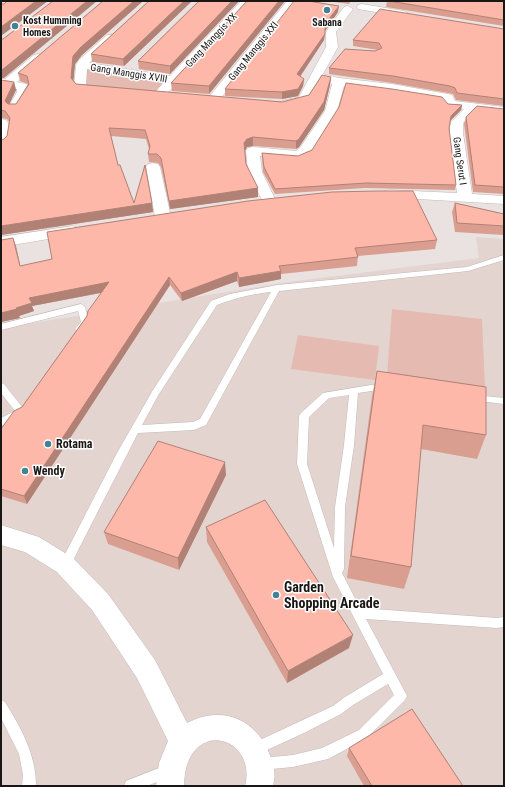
<svg xmlns="http://www.w3.org/2000/svg" width="505" height="787" viewBox="0 0 505 787" font-family="'Roboto Condensed',sans-serif">
<style>
.built{fill:#e4d4d0}
.green{fill:#e5bab1}
.lines{fill:none;stroke-linecap:round;stroke-linejoin:round}
.service-casing{stroke:#c2bbb9;stroke-width:1}
.minor-casing{stroke:#c2bbb9;stroke-width:1}
.service{fill:#fff;fill-rule:evenodd}
.minor{fill:#fff;fill-rule:evenodd}
.wall{fill:#da9e91}
.shaded-wall{fill:#b18176}
.building{fill:#fdb8a9;stroke:#b18176}
.poi-dot{fill:#428296;stroke:#fff;stroke-width:1.5}
.labels{text-anchor:middle;dominant-baseline:central;stroke-width:3;stroke-linejoin:round;paint-order:stroke}
.far-poi-label{font-size:10px;font-weight:bold;fill:#191716;stroke:#fff;text-anchor:start}
.far-street-label{font-size:10px;fill:#191716;stroke:#fff}
.poi-label{font-size:12px;font-weight:bold;fill:#191716;stroke:#fff;text-anchor:start}
.near-poi-label{font-size:14px;font-weight:bold;fill:#191716;stroke:#fff;text-anchor:start}
</style>
<rect width="100%" height="100%" fill="#eae2e0"/>
<path class="built" d="M476,237l28,2v547h-503v-458l287,-46 191,-24z"/>
<g class="green">
<path d="M88,68l79,13 -13,16 -73,-5 2,-18z"/>
<path d="M392,309l90,10 3,69 -98,-12z"/>
<path d="M298,335l81,11 -4,34 -84,-11z"/>
</g>
<g class="lines">
<g class="service-casing">
<g id="service">
<path d="M504,255v5l-36,11 -189,20 -73,134 -12,5 -56,3 -69,135 -4,2 -4,-2 -1,-3 1,-3 56,-109 36,-63 58,-89 19,-7 47,-9 190,-18zM271,292l-71,127 -7,3 -51,3 17,-31 58,-89c18,-7 35,-11 54,-13z"/>
<path d="M81,304l4,3 4,15 -7,9 -3,1 -4,-3 6,-7 -3,-11 -77,19v-6z"/>
<path d="M1,383l3,1 22,28 -2,3 -23,11v-8l14,-7 -14,-18z"/>
<path d="M371,385l15,2 4,3 -4,3 -15,-2 -13,2 -4,52 -9,62 -1,62 -2,4 18,35 137,10 7,-1v10l-7,1 -131,-9 39,73 2,4 -2,4 -38,38 -39,21 -35,8 -32,3 -5,-1 -1,-5 1,-5 5,-1 32,-3 29,-7 37,-18 35,-35 -6,-11 -35,21 -12,9 -35,18 -52,24 -5,-1 -1,-5 1,-5 84,-39 12,-9 38,-23 -50,-97 -36,-113 2,-48 2,-3 22,-20zM349,395l-5,50 -9,62 -1,41 -27,-84 2,-47 20,-19z"/>
<path d="M474,395l30,3v6l-33,-4 -2,-2 2,-2z"/>
<path d="M1,700l4,2c16,26 31,52 31,84h-14l1,-11 -4,-21 -18,-36z"/>
<path d="M169,764l5,1 1,5 -1,5 -27,11h-23l2,-5z"/>
</g>
</g>
<g class="minor-casing">
<g id="minor">
<path d="M241,1h11l-90,98h-8l-2,-3 12,-14 -77,-13 -1,16 21,2 2,3 -2,3c-9,2 -27,1 -33,-7l2,-21 3,-5 28,-25h8l2,2 -2,2 -26,24 81,13z"/>
<path d="M287,1h10l-80,102h-8l-2,-3 2,-3z"/>
<path d="M362,4l42,7 5,3 -5,3 -46,-8 -1,-2 1,-2z"/>
<path d="M348,6l5,3 -17,23 2,15 -15,27 16,4 53,6 56,10 4,1 3,6 49,6v8l-29,-4 -12,12v10l9,61 32,2v8l-120,-7 -2,-3 2,-3 5,-1 68,3 -8,-60 2,-11 13,-13 -17,-2 -4,-4v-2l-51,-9 -48,-6 -7,25 -27,43 -12,5 -38,-3 2,16 14,29 -2,3 -5,1 -5,-1 -16,-32 -2,-21 2,-3 5,-1 43,4 4,-3 25,-37 7,-27 -12,-3 -12,21 -25,7 -4,-1 -2,-3 2,-3 20,-5 27,-50v-15l18,-25z"/>
<path d="M38,54l4,1 2,2 -2,2 -25,23 10,2 2,8 -11,19h-8l-2,-3 9,-16v-3l-16,-2v-8h4l29,-24z"/>
<path d="M1,119l5,1 5,7 -3,16 -2,3 -5,1z"/>
<path d="M153,163l5,1 2,3 11,50 -3,3 -5,2 -5,-2 -3,-3 -9,-50 2,-3z"/>
<path d="M73,226l5,2 3,3 -3,3 -77,13v-10z"/>
<path d="M1,525l38,12 34,21 35,36 47,66 32,63c34,-18 68,-5 82,30 5,11 7,21 4,33h-28c13,-51 -60,-70 -61,0h-28l3,-23 9,-22 -31,-63 -45,-68 -35,-38 -32,-20 -24,-7z"/>
</g>
</g>
<use href="#service" class="service"/>
<use href="#minor" class="minor"/>
</g>
<g class="wall">
<path d="M103,1h40l-61,54 -7,9 -2,16 3,4 206,18 27,-7 13,-20 9,2 -1,8 -6,25 -25,37 -3,2 -43,-3 -6,1 -2,3 1,14 12,24v9l-88,12 -9,-42 -3,-4 -9,-1 -1,-8 1,-5 -3,-10 -35,-3 7,29h2l14,38 11,-38 7,38 1,9 -152,23v-95l3,-1 3,-3 2,-14 -2,-3 -6,-1v-38l13,2 2,8 -7,14h7l12,-20 -8,-3 -2,-8z"/>
<path d="M149,1h43l-68,65 -32,-4 -1,-8z"/>
<path d="M199,1h40l-69,73 -31,-5 -1,-8z"/>
<path d="M247,1h38l-76,93 -37,-3 -1,-8z"/>
<path d="M326,1h25l-2,3z"/>
<path d="M387,1h117v25l-118,-19z"/>
<path d="M338,12l-13,19 -1,9 -24,37 4,2 -1,7 -5,10 -16,3 -57,-3v-7z"/>
<path d="M504,29v77l-48,-6 -3,-6 -5,-1 -56,-10 -63,-9v-6l49,-18 -25,-4v-6z"/>
<path d="M448,104l14,1 -1,5 -11,11 -1,7 7,57 -1,5 -90,-2 -90,6 -12,-22 -1,-19 36,3 14,-6z"/>
<path d="M504,109v85l-31,-2 -9,-68 2,-7z"/>
<path d="M455,203l49,11v21l-49,-3 -3,-20z"/>
<path d="M13,238l7,28 417,-26 -2,9 -77,7 -1,10 -76,8v5l-42,8 -2,-6 -55,20 -12,-16 -143,219 -26,-8v-67l21,-22 65,-91 14,-23 -69,13 2,5 -15,5 1,2 -19,4z"/>
<path d="M377,371l109,64 -9,24 -56,-10 -10,118 -7,22 -57,-11 25,-182z"/>
<path d="M226,475l-47,95 -71,-26 -4,-12z"/>
<path d="M206,527l143,121 -62,35 -80,-141z"/>
<path d="M349,748l114,38h-99l-17,-30z"/>
</g>
<g class="shaded-wall">
<path d="M36,1h12l-47,35v-9z"/>
<path d="M87,1h10l-93,77h-3v-8z"/>
<path d="M134,1h9l-61,54 -7,9 -2,22 -2,-8 2,-22 8,-9z"/>
<path d="M184,1h8l-68,65 -1,-7z"/>
<path d="M232,1h7l-69,73v-8z"/>
<path d="M279,1h6l-76,93v-8z"/>
<path d="M339,6l-1,6 -13,19v-7z"/>
<path d="M325,34l-1,6 -27,41v-7z"/>
<path d="M331,77l-1,8 -6,25 -25,37 -3,2v-8z"/>
<path d="M304,79l-1,7 -5,10 -16,3v-7z"/>
<path d="M14,82l2,8 -9,19 -2,-8z"/>
<path d="M462,105l-1,5 -11,11 1,-5z"/>
<path d="M253,137v9l-6,1 -2,4 -1,-8 3,-4z"/>
<path d="M258,188v9l-88,12 -1,-8z"/>
<path d="M152,203l1,9 -152,23v-9z"/>
<path d="M13,238l3,8 6,28z"/>
<path d="M281,271v8l-42,8v-9z"/>
<path d="M237,272v9l-55,20 -1,-8z"/>
<path d="M169,277l1,8 -143,219 -3,-8z"/>
<path d="M109,282l1,9 -78,15 2,5 -15,5 1,2 -19,4v-9l15,-5 13,-10z"/>
<path d="M225,462l1,13 -47,95 -1,-12z"/>
<path d="M353,635l-4,13 -62,35 1,-12z"/>
</g>
<g class="building">
<path d="M7,1h29l-35,26v-23h3z"/>
<path d="M53,1h34l-85,69h-1v-31h2z"/>
<path d="M103,1h31l-53,46 -8,9 -2,22 5,6 206,18 27,-7 13,-20 9,2 -7,25 -25,37 -3,2 -43,-4 -6,2 -3,4 2,21 12,24 -89,13 -8,-43 -4,-4h-9l2,-8 -5,-16 -36,-2 9,37h2l14,38 11,-38 7,38 -151,23v-86l3,-1 3,-3 3,-18 -5,-7 -4,-1v-30l13,2 -9,19 3,3h8l13,-20 -2,-8 -9,-3z"/>
<path d="M149,1h35l-61,58 -32,-5z"/>
<path d="M199,1h33l-62,65 -32,-5z"/>
<path d="M247,1h32l-70,85 -38,-3z"/>
<path d="M294,1h14l31,5 -14,18v10l-28,40 7,5 -6,10 -16,3 -57,-3z"/>
<path d="M389,1h115v19z"/>
<path d="M380,9l124,20v70l-47,-6 -2,-5 -5,-2 -57,-10 -64,-8 16,-19 30,2 7,-3 -3,-5 -26,-3z"/>
<path d="M346,83l46,6 50,8 6,7 14,1 -11,11 -2,12 7,57 -90,-2 -91,6 -11,-22 -2,-14 36,3 14,-6 27,-43z"/>
<path d="M477,106l27,3v78l-29,-2 -9,-68z"/>
<path d="M376,191h37l24,49 -82,8 3,9 -79,9 2,5 -42,7 -2,-6 -56,21 -12,-16 -145,219 -23,-7v-60l13,-18 8,-4 65,-91 1,-5 21,-29 -80,16 3,5 -16,5 1,1 -16,4v-73l12,-2 7,28 32,-7 -5,-27 201,-31 84,-9z"/>
<path d="M455,203l49,11v12l-47,-3z"/>
<path d="M377,371l109,16v48l-63,-10 -12,142 -60,-11z"/>
<path d="M158,441l67,21 -47,96 -74,-26z"/>
<path d="M265,500l88,135 -65,36 -82,-144z"/>
<path d="M412,709l51,77h-91l-23,-38z"/>
</g>
<g class="poi-dot">
<circle cx="327" cy="10" r="4"/>
<circle cx="15" cy="26" r="4"/>
<circle cx="48" cy="444" r="4"/>
<circle cx="25" cy="471" r="4"/>
<circle cx="276" cy="595" r="4"/>
</g>
<g class="labels">
<g class="far-poi-label">
<text x="23" y="20">Kost Humming<tspan x="23" dy="12">Homes</tspan></text>
<text x="327" y="22" text-anchor="middle">Sabana</text>
</g>
<g class="far-street-label">
<text transform="translate(211 40) rotate(-47)">Gang Manggis XX</text>
<text transform="translate(253 51) rotate(-51)">Gang Manggis XXI</text>
<text transform="translate(129 73) rotate(9)">Gang Manggis XVIII</text>
<text transform="translate(460 161) rotate(82)">Gang Serut I</text>
</g>
<g class="poi-label">
<text x="56" y="444">Rotama</text>
<text x="33" y="471">Wendy</text>
</g>
<g class="near-poi-label">
<text x="284" y="587">Garden<tspan x="284" dy="16">Shopping Arcade</tspan></text>
</g>
</g>
<rect width="505" height="787" fill="none" stroke="#191716" stroke-width="4"/>
</svg>
